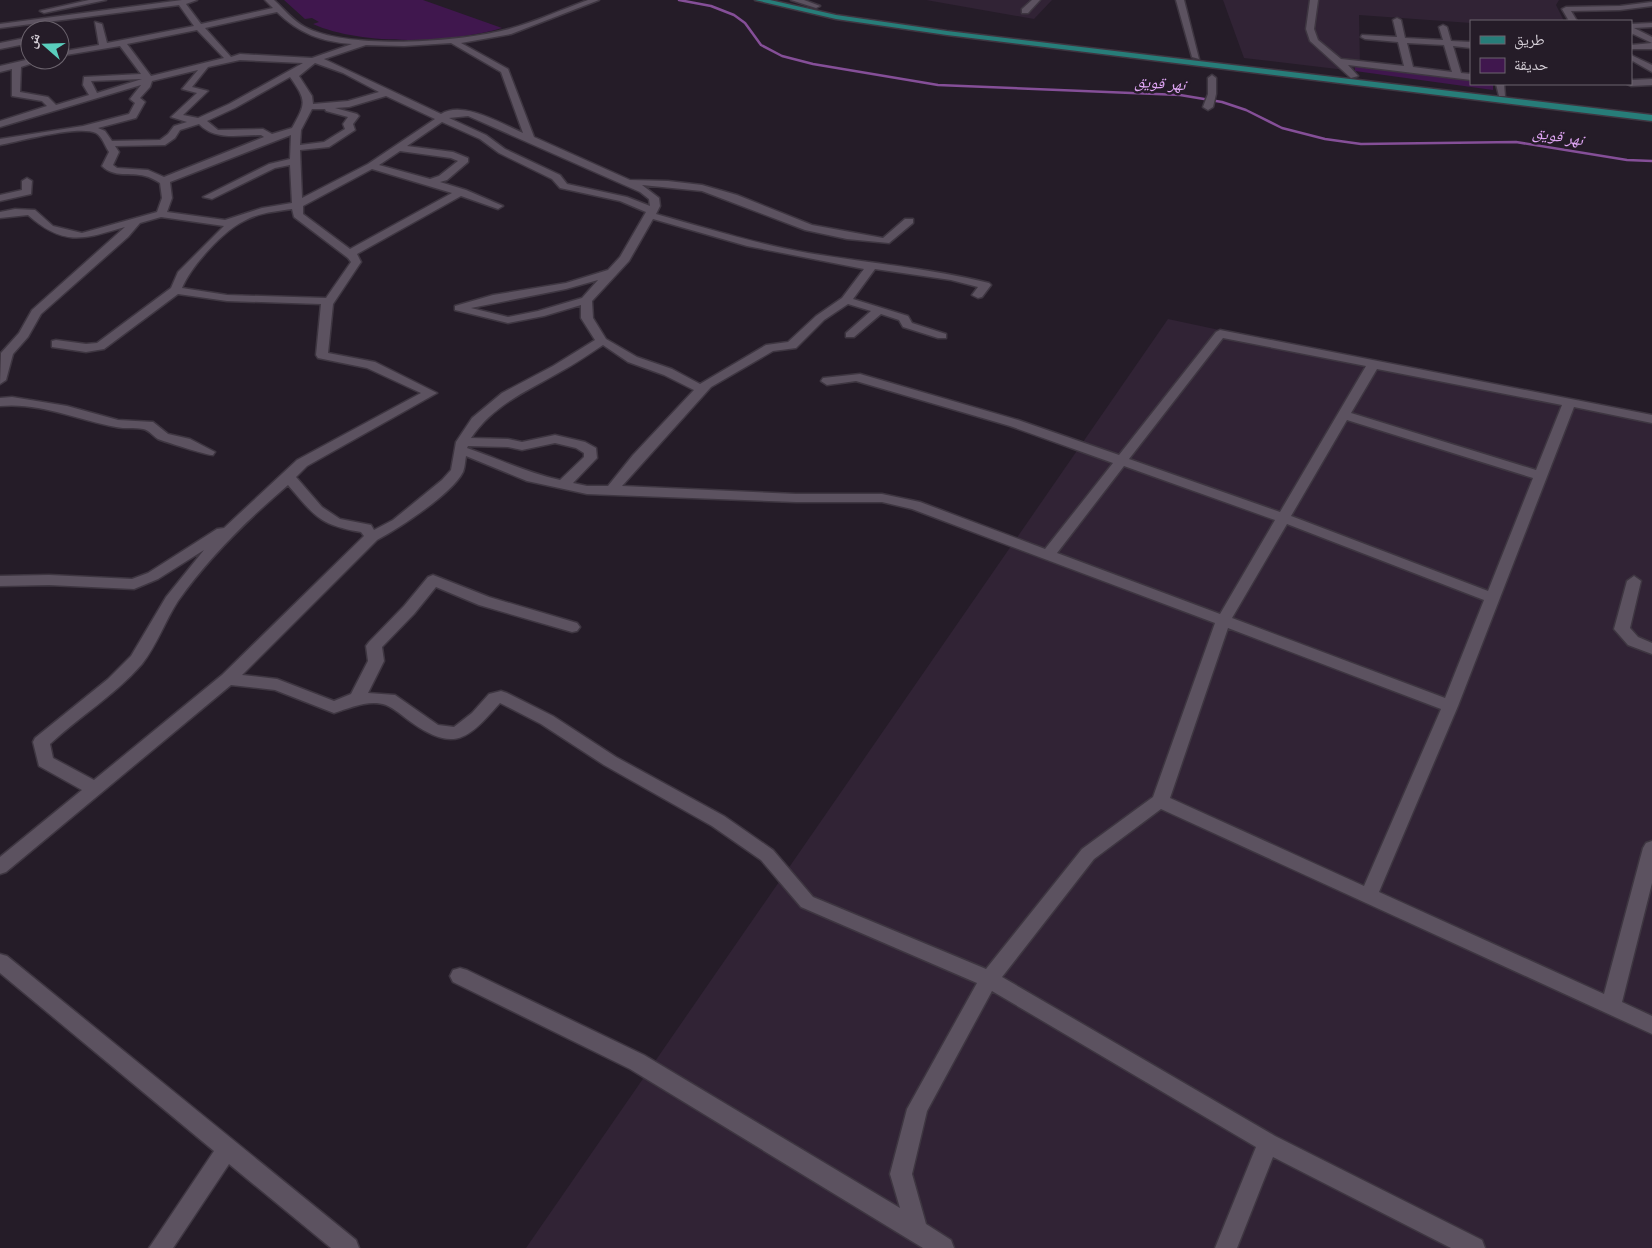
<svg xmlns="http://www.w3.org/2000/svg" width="1652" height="1248" viewBox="0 0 1652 1248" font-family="'Fira Sans','Noto Naskh Arabic',sans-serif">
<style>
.built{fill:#312335}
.green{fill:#40174e}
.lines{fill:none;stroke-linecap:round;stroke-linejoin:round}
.stream{stroke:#854f98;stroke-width:2.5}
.minor-casing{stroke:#3e3641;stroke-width:3}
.major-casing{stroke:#3e3641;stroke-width:3}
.minor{fill:#5c5260;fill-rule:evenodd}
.major{fill:#277d79;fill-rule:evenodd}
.labels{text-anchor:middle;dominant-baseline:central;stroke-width:5;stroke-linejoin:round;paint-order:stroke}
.far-water-label{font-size:16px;font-style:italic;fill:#e0a6f5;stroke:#251c28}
</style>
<rect width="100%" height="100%" fill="#251c28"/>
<g class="built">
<path d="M926,0h126l-18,19z"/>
<path d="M1223,0h336l-3,5 8,16h-93v2l-112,-8 1,51h-5l-1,5 -110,-13z"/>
<path d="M1168,319l484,103v826h-1126z"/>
</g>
<g class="green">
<path d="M284,0h139l79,28c-50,15 -141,18 -189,-4l6,-2 -7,-4 -7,1z"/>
<path d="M1355,66l116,12v6h22v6l-138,-19z"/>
</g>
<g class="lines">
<path class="stream" d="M679,0l32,6 23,9 11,8 16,22 21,11 31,8 125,21 242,10 42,7 24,8 36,18 43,11 36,5 155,-2 111,18 25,1"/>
<g class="minor-casing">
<g id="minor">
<path d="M89,0h17l-62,13 -4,-2z"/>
<path d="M182,0h15l-11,4 15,20 72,-16 -8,-8h9c10,9 19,21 31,27 43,23 153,15 200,3 28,-7 55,-20 83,-30h11l-88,34 -50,9 47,26 26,68 96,43 38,1 34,4 35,10 75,30 71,13 22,-19h8v4l-24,20 -42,-4 -42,-9 -103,-39 -60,-6 17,13 1,8 -4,8c50,14 100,30 152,39 60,10 121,15 181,30l2,2 -9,12 -4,1 -6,-3 6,-8 -27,-7 -76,-11 -22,30 55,17 4,7 34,11v4h-8l-35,-11 -4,-7 -18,-6 -27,23h-8v-4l25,-22 -23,-7 -24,16 -28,28 -23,3 -62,36 -89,99 174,8h86l38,8 125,47 68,-86 -103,-37 -154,-45 -29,4 -6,-4 2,-3 37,-4 158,46 101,35 97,-123 4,-2 432,85v8l-78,-16 -116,299 -79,186 225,102 39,-146 3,-5 6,-2v42l-30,119 30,14v18l-491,-225 -67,50 -92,118 273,159 207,104 3,8h-34l-178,-91 -36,91h-22l41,-101 -264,-156 -65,120 -15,63 14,50 25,16 3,8h-31l-293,-179 -177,-87 -3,-6 3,-6 7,-2 7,2 177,85 256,153 -10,-34 17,-65 70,-126 -176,-76 -40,-47 -49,-34 -108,-61 -63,-41 -41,-21c-32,36 -45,50 -89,19 -7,-5 -17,-14 -25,-17 -17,-6 -36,3 -52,8l-59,-23 -44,-5 -225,187 -6,2v-17l82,-67 -43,-24 -6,-24 2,-4 73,-59 23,-23 35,-59 38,-47 -46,29 -24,10 -85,-4 -49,1v-10l49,-1 83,4 16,-6 69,-44 7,-1 73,-68 124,-67 -54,-25 -49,-10 -2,-3 5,-51 -94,-3 -49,-7 -74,55 -18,3 -34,-5v-6l4,-1 30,4 11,-1 74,-55 7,-16 46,-46 -63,-9 -21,6 -12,14 -87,77 -13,23 -15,17 -7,26 -6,4 1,-31 18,-20 13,-23 93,-83c-41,12 -61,20 -97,-12l-28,3v-6l15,-3 20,1 18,16 29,7 75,-21 5,-14 -2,-15c-5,-3 -10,-6 -15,-7 -15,-4 -31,2 -43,-10l7,-14c-4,-6 -7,-16 -13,-19 -17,-8 -76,8 -96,12v-6l83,-13 46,-12 6,-11 -5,-4 11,-14 -141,42v-6l47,-15 -5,-5 -30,-5v-27l-12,3v-6l30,-7 12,1 -21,7 -1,25 28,5 8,8 33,-10 -6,-10 1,-8 57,-3 -21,-28 -60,10v-10l5,5 34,-6 -4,-23 7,2 5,19 87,-17 -15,-21 -179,23v-4zM277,12c21,21 45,30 75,32l-40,14 -72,-4 -9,3 -26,-29zM197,30l27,28 -73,18 -24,-32zM451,43l50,29 22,61c-21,-9 -60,-33 -82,-19l-117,-55 42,-14 38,1zM240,60l63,3 -74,41 -31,14 -15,-3 25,-24 -16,-4 16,-20zM315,63l28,10 36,19 -31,9 -35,3 -1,-8 -13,-20zM198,70l-16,19 15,4 -26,24 16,5 -13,4 -6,8 -8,6 -48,1 -7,-10 -7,-3 38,-10 9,-16 -5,-4 10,-11 2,-6zM290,77c17,24 16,26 2,51l-20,6 -9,-5 -45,1 -11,-9 28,-13zM142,79l-45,14 -6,-12zM386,96l49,23 -67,45 -66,34 -2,-48 29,-3 26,-17 -2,-6 6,-8 -2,-2 -22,-6 14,-1zM312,109h13l1,2 22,6 -5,7 2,5 -21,13 -24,3 1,-15zM468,116l172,76 9,7 1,7 -23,-9 -60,-13 -7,-9 -55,-26 -19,-14 -37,-17zM442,122l38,17 19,14 53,26 8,9 60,13 26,11 -26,45 -12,13 -42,13 -73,12 -38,11v4l53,13 36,-7 37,-11v13l14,22 -42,26 -51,27 -30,25 -16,24 -5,28 -9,10 -49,40 -19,10 -3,-5 -31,-6 -18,-12 -26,-30 11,-11 130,-73 -62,-31 -47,-9 5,-49 28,-42 -4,-8 104,-58 37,13 5,-3 -37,-16 -26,-8 7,-2 21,-18v-4l-15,-6 -46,-6zM199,124c16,17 40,11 62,11l3,2 -100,40 -16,-7 -31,-2 -4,-3 6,-13 -4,-6 50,-1 10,-7 5,-8zM291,135l-1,24 -21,5 -66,33 9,2 63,-31 15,-3 2,38 -30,5 -37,12 -58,-8 5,-14 -2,-16zM400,151l51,7 7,3 -19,15 -9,3 -51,-14zM372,169l80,24 -102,56 -47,-35v-8zM292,209l2,8 54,41 3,4 -25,36 -99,-3 -45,-7c9,-22 41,-57 62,-67 14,-8 33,-10 48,-12zM653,219l94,27 117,23 -22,29 -26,18 -28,26 -22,3 -66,39 -28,-15 -35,-12 -31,-18 -13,-21 -1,-17 37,-40zM598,280l-16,18 -44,13 -30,6 -37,-9 95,-19zM1223,338l143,28 -86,146 -151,-53zM603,345l25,17 36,13 30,15 -61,65 -25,31h-21l-14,-3 24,-25 -1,-10 -11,-6 -30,-7 -33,7 -14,-3 -37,-1c22,-33 56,-47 89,-66 15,-8 29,-18 43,-27zM1377,369l185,36 -26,65 -185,-57zM1347,420l186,58 -45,113 -197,-75zM555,443l21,5 8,5v4l-24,23c-32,-7 -61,-21 -93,-32l1,-2 40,1 14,3zM466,456l61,25 60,13 209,8h86l30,7 303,114 -62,174 -71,52 -96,120 -173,-72 -40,-47 -49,-34 -108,-59 -63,-41 -46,-23 -6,-2 -12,3 -17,19 -18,14 -16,-2 -43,-30 -27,-2 16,-32 -2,-14 32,-33 22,-27 43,18 93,27 5,-1 3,-4 -3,-4 -88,-26 -56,-22 -5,2 -24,29 -35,36 -3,4 2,15 -17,33 -17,7 -57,-22 -35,-4 135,-135c22,-12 75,-46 86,-68 2,-5 2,-11 3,-16zM1124,466l151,54 -55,94 -163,-61zM288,485c27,31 31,40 73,47l3,4 -142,139 -128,105 -41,-22 -3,-14c30,-28 65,-49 92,-80 15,-19 23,-43 36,-63 31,-44 69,-81 110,-116zM1287,524l197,76 -39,98 -213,-80zM1228,628l213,81 -77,177 -194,-88z"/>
<path d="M791,0h13l16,6 -4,2z"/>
<path d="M1032,0h8l-12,13h-6v-4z"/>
<path d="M1176,0h8l15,59 -7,-2z"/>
<path d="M1310,0h8l-4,29 4,11 23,19 63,7 -6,-24 -33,-3 -4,-2 1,-2 35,2 -4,-17 4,-2 4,2 4,18 38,2 -4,-13 4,-2 4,2 4,14 20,1v6l-18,-2 8,27 10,1v6l-123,-15 10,11 -7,2 -41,-37 -4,-12zM1407,43l37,2 8,27 -39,-5z"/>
<path d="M1652,2v4l-32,4 -49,1 6,10h-8l-7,-12 4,-2 54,-1z"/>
<path d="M1652,23v4l-18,1 18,9v6l-21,-10v-9z"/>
<path d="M30,37v6l-30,6v-6z"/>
<path d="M1652,43v6h-21v-4z"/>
<path d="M1631,55l21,10v7l-21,-12z"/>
<path d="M1212,75l4,3v16l-3,13 -5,3 -5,-3 5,-13v-16z"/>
<path d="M1652,79v6l-21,1 -4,-2h4v-4z"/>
<path d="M1496,84h8l1,12h-6z"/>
<path d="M27,178l5,3 -1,13 -31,7v-6l22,-5v-9z"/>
<path d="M12,397l55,9 51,14 35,2 15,12 22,5 25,13 -2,3c-4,1 -50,-14 -55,-16 -5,-3 -9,-9 -15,-10 -9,-2 -18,0 -27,-2 -38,-7 -76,-25 -116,-21v-8z"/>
<path d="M1634,576l7,5 -11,47 8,9 14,6v11l-24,-9 -14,-16 13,-48z"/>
<path d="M0,954l7,2 349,284 3,8h-28l-102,-84 -56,84h-24l65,-97 -214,-178z"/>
</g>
</g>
<g class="major-casing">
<path id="major" d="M755,0h15l66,15 111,16 705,84v6l-705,-86 -111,-16z"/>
</g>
<use href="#minor" class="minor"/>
<use href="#major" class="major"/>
</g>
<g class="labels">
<g class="far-water-label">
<text transform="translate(1160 83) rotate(4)">نهر قويق</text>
<text transform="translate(1558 136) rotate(9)">نهر قويق</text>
</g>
</g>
<rect x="1470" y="20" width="162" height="65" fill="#251c28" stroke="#6c646e"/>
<rect x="1480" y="36" width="25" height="8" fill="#277d79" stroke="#6c646e"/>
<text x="1514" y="45" font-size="15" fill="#d6d0d8">طريق</text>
<rect x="1480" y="58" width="25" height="15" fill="#40174e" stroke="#6c646e"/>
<text x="1514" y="70" font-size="15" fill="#d6d0d8">حديقة</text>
<g transform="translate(45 45) rotate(290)"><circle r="24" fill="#251c28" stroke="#6c646e"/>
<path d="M0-4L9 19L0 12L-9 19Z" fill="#5acebd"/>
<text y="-8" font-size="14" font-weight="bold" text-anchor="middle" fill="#d6d0d8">ش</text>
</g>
</svg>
